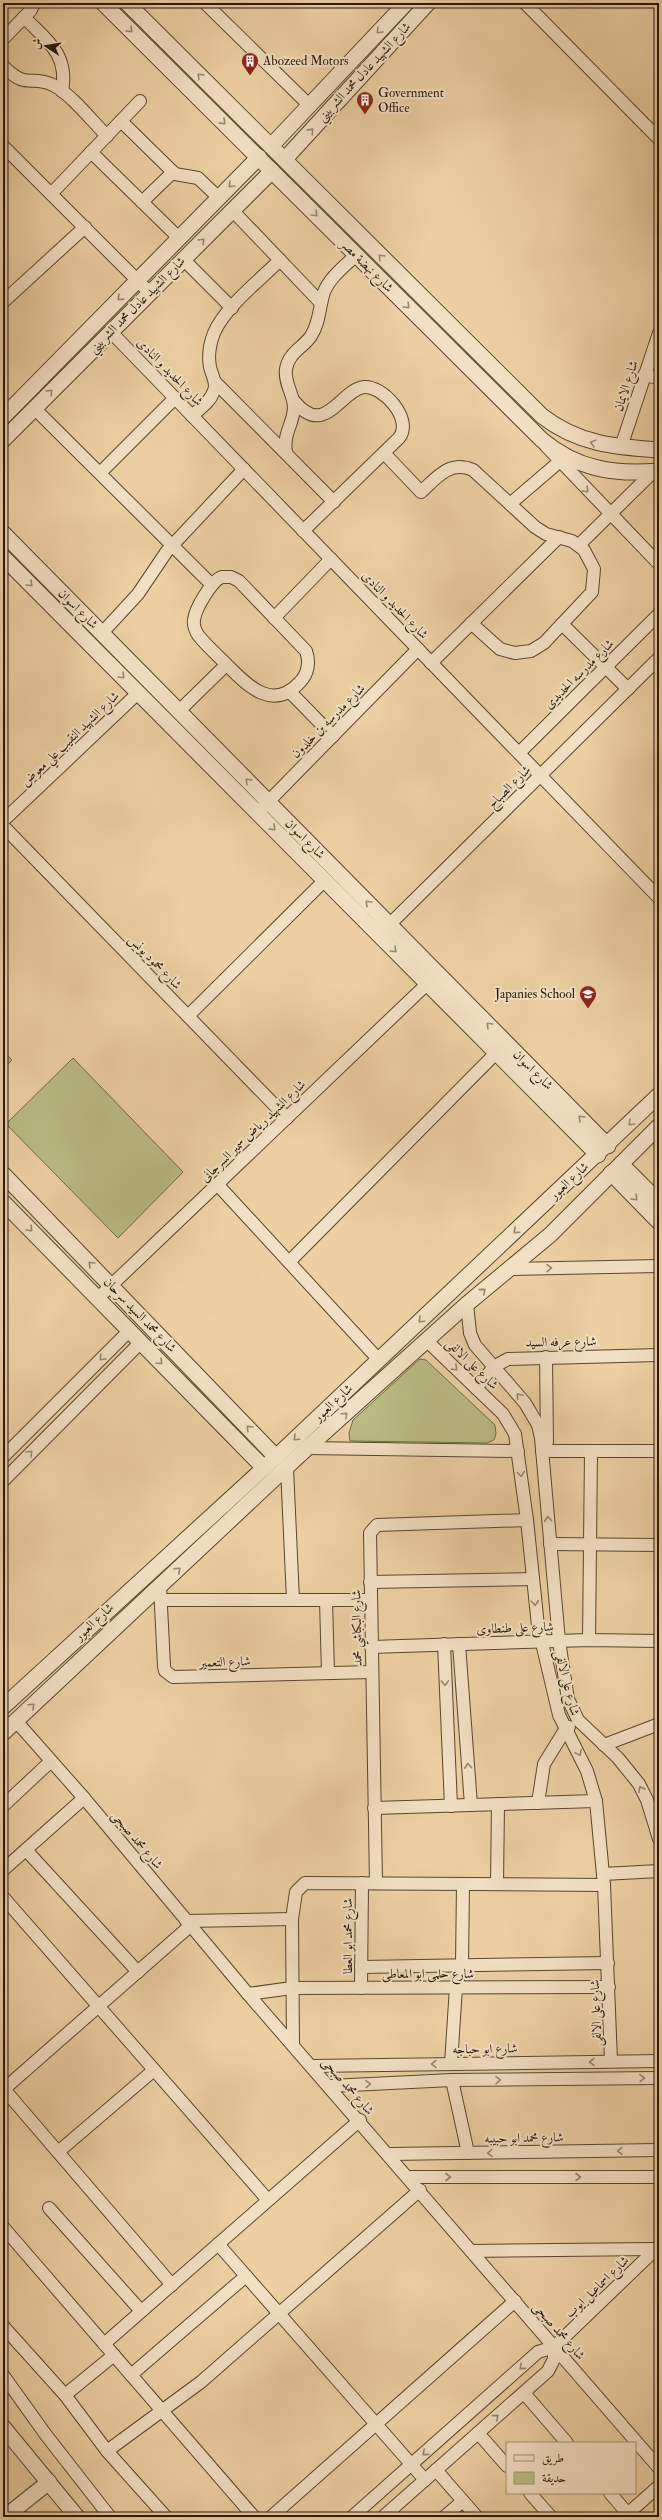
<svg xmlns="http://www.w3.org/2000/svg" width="662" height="2520" viewBox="0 0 662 2520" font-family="'IM FELL Double Pica',Amiri,serif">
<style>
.green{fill:#babb84;stroke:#706a47}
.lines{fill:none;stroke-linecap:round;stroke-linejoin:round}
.minor-casing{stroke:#584630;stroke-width:14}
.tertiary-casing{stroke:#584630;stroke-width:17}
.minor{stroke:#f3e0c4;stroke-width:12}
.tertiary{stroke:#f3e0c4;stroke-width:15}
.oneway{stroke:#978670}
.labels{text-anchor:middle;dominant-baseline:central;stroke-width:4;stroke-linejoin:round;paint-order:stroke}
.poi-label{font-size:13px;fill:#26180a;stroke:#f3e0c4;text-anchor:start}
.street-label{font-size:13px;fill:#26180a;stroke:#f3e0c4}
</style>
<rect width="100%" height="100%" fill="#ecd0a4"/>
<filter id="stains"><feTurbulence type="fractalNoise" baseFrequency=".005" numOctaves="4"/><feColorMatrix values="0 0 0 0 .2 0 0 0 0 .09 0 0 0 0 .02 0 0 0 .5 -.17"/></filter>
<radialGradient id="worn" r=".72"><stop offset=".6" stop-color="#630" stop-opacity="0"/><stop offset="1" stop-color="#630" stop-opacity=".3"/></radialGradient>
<g class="green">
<path d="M3,1051l9,9 -9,9z"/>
<path d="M73,1058l110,114 -65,66 -112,-114z"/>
<path d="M420,1359l6,1 69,65 1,9 -2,6 -7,3 -137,-2 -1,-8 4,-13z"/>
</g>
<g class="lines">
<g class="minor-casing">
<g id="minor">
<path d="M205,3l104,102"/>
<path d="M525,3l134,136"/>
<path d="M24,17c23,24 45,37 38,74"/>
<path d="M3,39l28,-29 3,-7"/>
<path d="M3,66c25,25 27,8 50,19 18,9 39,36 54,51"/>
<path d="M121,121l54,53 23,4 21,20"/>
<path d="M3,146l147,147"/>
<path d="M91,152l88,86"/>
<path d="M51,194l89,-93"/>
<path d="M142,202l31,-30"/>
<path d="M232,210l89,93"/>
<path d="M183,259l49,49"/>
<path d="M3,302l82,-75"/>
<path d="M111,332l548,566"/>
<path d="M644,375l15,3"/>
<path d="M215,382l119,120"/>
<path d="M294,401c31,38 46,-11 70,-14 18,-2 50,32 35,51l-96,93"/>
<path d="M34,408l177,176"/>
<path d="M192,416c7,-7 18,-14 21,-23 5,-9 -1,-17 -3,-26 -2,-11 0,-24 4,-34 11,-26 46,-53 66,-73"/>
<path d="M546,446l113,118"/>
<path d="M621,447l38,-114"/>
<path d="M286,452c-3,-19 7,-27 8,-44 0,-14 -10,-24 -8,-39 3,-17 17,-21 25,-33 9,-14 8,-29 13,-44 6,-15 21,-26 32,-37"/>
<path d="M384,453l37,39c16,-15 29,-32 52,-22l62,57 11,7 26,7 12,9 10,19 -2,23 -48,51 -13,8 -16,2 -15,-4 -29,-26"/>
<path d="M100,473l75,-75"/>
<path d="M510,504l49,-42"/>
<path d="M579,545l75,-74"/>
<path d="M222,577h9l8,4 67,70c4,11 2,23 -6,31 -28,31 -54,2 -74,-18 -10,-10 -20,-19 -28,-29 -3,-5 -5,-9 -4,-15 1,-11 18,-40 28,-43z"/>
<path d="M274,618l57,-59"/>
<path d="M562,624l66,65"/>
<path d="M102,633l36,-39 29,-43 77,-82"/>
<path d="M431,663l128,-126"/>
<path d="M289,691l44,45"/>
<path d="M179,711l47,-46"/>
<path d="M519,753l140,-139"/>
<path d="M262,808l156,-159"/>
<path d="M3,821l135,-128"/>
<path d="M3,826l284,292"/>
<path d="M384,930l275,-272"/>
<path d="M188,1016l137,-136"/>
<path d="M217,1184l162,176"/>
<path d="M289,1262l207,-209"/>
<path d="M510,1269l149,-3"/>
<path d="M98,1298l329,-314"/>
<path d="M467,1304l3,29 5,12 50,58 13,22 3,13 18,203 9,58 10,21 40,38 21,26 8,16 12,39"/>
<path d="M427,1341l76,73 12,20 12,86 11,106 21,89 28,56 9,30 8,84 7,176"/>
<path d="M546,1357l1,85"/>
<path d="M476,1388l19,-22 13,-7 151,-4"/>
<path d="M307,1448l211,3"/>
<path d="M542,1451h117"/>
<path d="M3,1457l126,-126"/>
<path d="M287,1468l6,132"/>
<path d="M3,1481l138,-139"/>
<path d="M550,1544l109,1"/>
<path d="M370,1582l163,-3"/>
<path d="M160,1586l4,80 1,5 8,6 199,-5"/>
<path d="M161,1600h210"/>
<path d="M326,1600l2,73"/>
<path d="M589,1640l2,-189"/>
<path d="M444,1644l7,162"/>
<path d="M459,1644l12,161"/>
<path d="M371,1647l218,-7 70,1"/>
<path d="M16,1721l68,77 164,196 411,474"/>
<path d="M604,1745l55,-21"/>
<path d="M538,1803l6,-39 21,-34 4,-3"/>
<path d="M3,1806l48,-45"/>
<path d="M374,1808l222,-7"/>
<path d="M26,1850l112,122"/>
<path d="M3,1870l81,-72"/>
<path d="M603,1874l56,-3"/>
<path d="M376,1883l-6,-350 7,-8 150,-5"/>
<path d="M497,1884l1,-80"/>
<path d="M3,1897l264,302"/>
<path d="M186,1921l106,-2"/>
<path d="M361,1967l247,-4"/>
<path d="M361,1988l1,-105"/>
<path d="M248,1994l44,-6 317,-1"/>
<path d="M293,2043l-1,-124 4,-27 9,-9 299,2"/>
<path d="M451,2064l5,-77 6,-22 1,-81"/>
<path d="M311,2066l348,-5"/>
<path d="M452,2080l16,73"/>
<path d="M330,2086l122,-6 207,-2"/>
<path d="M3,2088l169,197"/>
<path d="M3,2090l187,-164"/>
<path d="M58,2152l96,-82"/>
<path d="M389,2154l270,-4"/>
<path d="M409,2177h250"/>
<path d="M49,2208l92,103"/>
<path d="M3,2227l251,290"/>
<path d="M218,2244l207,236"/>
<path d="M471,2251l185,-2"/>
<path d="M3,2326l62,69 49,-40"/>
<path d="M104,2344l256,-224"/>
<path d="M554,2347l104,-100"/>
<path d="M3,2375l43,60 64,82"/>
<path d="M131,2375l115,-99"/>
<path d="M524,2393l43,50"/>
<path d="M65,2395l42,56 59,66"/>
<path d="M478,2433l29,33"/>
<path d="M107,2451l94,-69 219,-192"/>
<path d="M436,2470l41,47"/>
<path d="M530,2493l21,24"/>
<path d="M610,2493l18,21"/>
<path d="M271,2517l244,-216"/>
<path d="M352,2517l186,-165 16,-5"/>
<path d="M383,2517l165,-146 6,-12v-12"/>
<path d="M444,2517l19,-16"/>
<path d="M624,2517l35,-31"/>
</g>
</g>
<g class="tertiary-casing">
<g id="tertiary">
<path d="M103,3l439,437c35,29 72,35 117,31"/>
<path d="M127,3l415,413c36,28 73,31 117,34"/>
<path d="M271,146l135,-143"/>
<path d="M285,159l143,-156"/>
<path d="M3,417l256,-260"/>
<path d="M3,440l269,-269"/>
<path d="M3,533l605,613"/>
<path d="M3,557l595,598"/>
<path d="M621,1164l38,38"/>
<path d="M611,1173l48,49"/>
<path d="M3,1174l273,283"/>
<path d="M3,1202l261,266"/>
<path d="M3,1707l273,-250 383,-362"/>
<path d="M3,1733l304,-285 160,-144 83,-69 109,-109"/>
<path d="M3,2427l74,90"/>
<path d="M5,2517l44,-35"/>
</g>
</g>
<use href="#minor" class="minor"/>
<use href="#tertiary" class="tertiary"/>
</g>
<defs><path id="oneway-chevron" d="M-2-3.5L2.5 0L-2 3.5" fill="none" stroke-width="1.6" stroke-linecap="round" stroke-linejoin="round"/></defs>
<g class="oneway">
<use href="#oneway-chevron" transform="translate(130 30) rotate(45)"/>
<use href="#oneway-chevron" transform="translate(379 31) rotate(134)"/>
<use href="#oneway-chevron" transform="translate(200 76) rotate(-135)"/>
<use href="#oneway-chevron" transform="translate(223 122) rotate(44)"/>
<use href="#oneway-chevron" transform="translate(311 131) rotate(-48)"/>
<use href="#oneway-chevron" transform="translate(231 185) rotate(135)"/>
<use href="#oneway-chevron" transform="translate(315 214) rotate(45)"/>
<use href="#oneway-chevron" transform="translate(202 241) rotate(-45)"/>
<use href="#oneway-chevron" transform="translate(381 257) rotate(-135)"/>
<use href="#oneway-chevron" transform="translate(120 298) rotate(135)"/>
<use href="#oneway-chevron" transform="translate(407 306) rotate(45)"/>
<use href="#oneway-chevron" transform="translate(50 392) rotate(-45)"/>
<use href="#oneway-chevron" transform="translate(593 443) rotate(-165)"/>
<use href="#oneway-chevron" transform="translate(586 490) rotate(46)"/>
<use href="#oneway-chevron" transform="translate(30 584) rotate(45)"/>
<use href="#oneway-chevron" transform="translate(122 676) rotate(45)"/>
<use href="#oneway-chevron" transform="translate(248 781) rotate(-135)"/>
<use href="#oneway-chevron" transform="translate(273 828) rotate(45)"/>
<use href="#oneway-chevron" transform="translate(368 903) rotate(-135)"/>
<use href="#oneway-chevron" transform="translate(394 950) rotate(45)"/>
<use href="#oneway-chevron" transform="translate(489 1025) rotate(-135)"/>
<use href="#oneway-chevron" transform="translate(581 1118) rotate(-135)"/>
<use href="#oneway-chevron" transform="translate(631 1123) rotate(135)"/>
<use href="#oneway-chevron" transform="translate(635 1198) rotate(45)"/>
<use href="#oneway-chevron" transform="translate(30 1229) rotate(46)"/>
<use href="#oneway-chevron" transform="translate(516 1231) rotate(138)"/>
<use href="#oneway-chevron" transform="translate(91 1264) rotate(-135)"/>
<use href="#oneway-chevron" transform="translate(549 1268) rotate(-1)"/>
<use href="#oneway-chevron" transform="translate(483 1291) rotate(-41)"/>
<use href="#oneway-chevron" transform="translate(421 1320) rotate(137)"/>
<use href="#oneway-chevron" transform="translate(102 1358) rotate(135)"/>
<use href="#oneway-chevron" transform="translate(160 1362) rotate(46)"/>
<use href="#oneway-chevron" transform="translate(455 1368) rotate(43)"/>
<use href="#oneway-chevron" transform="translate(519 1396) rotate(-130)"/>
<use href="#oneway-chevron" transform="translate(345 1415) rotate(-42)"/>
<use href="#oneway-chevron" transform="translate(249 1428) rotate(-134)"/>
<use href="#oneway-chevron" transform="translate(296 1438) rotate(137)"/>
<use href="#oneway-chevron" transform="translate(30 1453) rotate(-45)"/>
<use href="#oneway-chevron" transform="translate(521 1474) rotate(82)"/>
<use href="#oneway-chevron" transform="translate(548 1519) rotate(-95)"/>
<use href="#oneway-chevron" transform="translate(178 1570) rotate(-43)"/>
<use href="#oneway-chevron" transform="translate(535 1603) rotate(85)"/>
<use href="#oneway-chevron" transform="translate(445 1683) rotate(88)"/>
<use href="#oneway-chevron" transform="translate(32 1706) rotate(-43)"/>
<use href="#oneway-chevron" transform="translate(579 1753) rotate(62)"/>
<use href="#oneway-chevron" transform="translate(468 1766) rotate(-94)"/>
<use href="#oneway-chevron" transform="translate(641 1789) rotate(-119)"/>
<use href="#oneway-chevron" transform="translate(592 2062) rotate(179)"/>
<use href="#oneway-chevron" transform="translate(434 2064) rotate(179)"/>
<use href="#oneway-chevron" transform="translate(642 2078) rotate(-1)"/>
<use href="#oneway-chevron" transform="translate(498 2080) rotate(-1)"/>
<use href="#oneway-chevron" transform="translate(368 2084) rotate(-2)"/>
<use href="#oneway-chevron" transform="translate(620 2151) rotate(179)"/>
<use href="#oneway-chevron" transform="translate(490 2153) rotate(179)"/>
<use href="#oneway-chevron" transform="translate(448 2177)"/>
<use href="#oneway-chevron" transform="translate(578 2177)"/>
<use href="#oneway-chevron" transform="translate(522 2367) rotate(139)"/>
<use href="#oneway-chevron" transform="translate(496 2417) rotate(-41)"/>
<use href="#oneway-chevron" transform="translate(425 2453) rotate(139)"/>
</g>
<defs>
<g id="building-pin" transform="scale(0.9)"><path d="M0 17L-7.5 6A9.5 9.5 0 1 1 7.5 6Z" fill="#8f2418" stroke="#f3e0c4"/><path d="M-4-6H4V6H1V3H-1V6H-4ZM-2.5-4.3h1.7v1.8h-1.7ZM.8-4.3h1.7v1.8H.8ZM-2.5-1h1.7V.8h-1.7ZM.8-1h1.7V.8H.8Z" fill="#fff"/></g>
<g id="school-pin" transform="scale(0.9)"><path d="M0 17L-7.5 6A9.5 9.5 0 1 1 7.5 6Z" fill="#8f2418" stroke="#f3e0c4"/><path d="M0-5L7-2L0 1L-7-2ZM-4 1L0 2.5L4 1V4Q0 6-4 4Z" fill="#fff"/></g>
</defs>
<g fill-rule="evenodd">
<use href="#building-pin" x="250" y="61"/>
<use href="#building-pin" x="365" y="100"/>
<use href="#school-pin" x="588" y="994"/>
</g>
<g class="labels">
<g class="poi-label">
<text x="263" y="61">Abozeed Motors</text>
<text x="378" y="93">Government<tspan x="378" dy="15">Office</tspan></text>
<text x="575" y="994" text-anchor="end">Japanies School</text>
</g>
<g class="street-label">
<text transform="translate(364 72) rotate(-47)">شارع الشهيد عادل محمد الشربيني</text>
<text transform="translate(367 266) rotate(45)">شارع نهضة مصر</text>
<text transform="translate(137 305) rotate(-45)">شارع الشهيد عادل محمد الشربيني</text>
<text transform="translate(170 372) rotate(46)">شارع الحديد و النادى</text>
<text transform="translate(626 386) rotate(-72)">شارع الايمان</text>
<text transform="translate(395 605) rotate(46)">شارع الحديد و النادى</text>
<text transform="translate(78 609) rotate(45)">شارع اسوان</text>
<text transform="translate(579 674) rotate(-45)">شارع مدرسه الحديدى</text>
<text transform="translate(328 721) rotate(-45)">شارع مدرسه بن خلدون</text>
<text transform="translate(70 739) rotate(-44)">شارع الشهيد النقيب علي معوض</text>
<text transform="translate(509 787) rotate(-45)">شارع الصباح</text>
<text transform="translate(305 839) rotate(45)">شارع اسوان</text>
<text transform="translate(155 962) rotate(46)">شارع محمود يونس</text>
<text transform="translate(533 1070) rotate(45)">شارع اسوان</text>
<text transform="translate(253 1131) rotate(-44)">شارع الشهيد رياض سمير السرجانى</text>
<text transform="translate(569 1181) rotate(-43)">شارع العبور</text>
<text transform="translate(140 1315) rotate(46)">شارع محمد السيد سرحان</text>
<text transform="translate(561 1342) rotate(-1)">شارع عرفه السيد</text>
<text transform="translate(472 1364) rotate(44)">شارع على الالفى</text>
<text transform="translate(333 1403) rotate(-43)">شارع العبور</text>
<text transform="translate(94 1622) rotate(-43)">شارع العبور</text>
<text transform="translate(357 1628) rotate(-91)">شارع البكباشي محمد</text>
<text transform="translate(515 1628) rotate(-2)">شارع على طنطاوى</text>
<text transform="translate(225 1662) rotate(-2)">شارع التعمير</text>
<text transform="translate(567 1683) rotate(76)">شارع على الالفى</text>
<text transform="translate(137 1840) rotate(50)">شارع محمد صبحى</text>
<text transform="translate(348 1936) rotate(-90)">شارع محمد ابو العطا</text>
<text x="428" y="1974">شارع حلمى ابو المعاطى</text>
<text transform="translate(596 2013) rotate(-92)">شارع على الالفى</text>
<text transform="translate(485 2049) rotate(-1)">شارع ابو حباجه</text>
<text transform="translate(348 2086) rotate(49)">شارع محمد صبحى</text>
<text transform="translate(524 2138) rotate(-1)">شارع محمد ابو حبيبه</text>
<text transform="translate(597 2287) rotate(-44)">شارع اسماعيل ايوب</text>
<text transform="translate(559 2331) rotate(49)">شارع محمد صبحى</text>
</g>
</g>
<rect width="662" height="2520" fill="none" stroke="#ecd0a4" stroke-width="16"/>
<rect x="4" y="4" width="654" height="2512" fill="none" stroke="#26180a" stroke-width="2"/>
<rect x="8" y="8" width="646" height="2504" fill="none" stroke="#26180a"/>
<rect x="506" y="2442" width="130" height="52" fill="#f3e0c4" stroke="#a1907a"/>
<rect x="514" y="2455" width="20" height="6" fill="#f3e0c4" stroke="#a1907a"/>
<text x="542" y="2462" font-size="12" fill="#26180a">طريق</text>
<rect x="514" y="2472" width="20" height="12" fill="#babb84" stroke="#a1907a"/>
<text x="542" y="2482" font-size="12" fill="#26180a">حديقة</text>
<g transform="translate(46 46) rotate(282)" stroke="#f3e0c4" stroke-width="3" paint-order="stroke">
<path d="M0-3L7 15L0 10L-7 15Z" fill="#26180a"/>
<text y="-6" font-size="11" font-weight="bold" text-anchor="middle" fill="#26180a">ش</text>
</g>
<rect width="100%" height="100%" filter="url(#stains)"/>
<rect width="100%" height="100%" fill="url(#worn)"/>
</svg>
